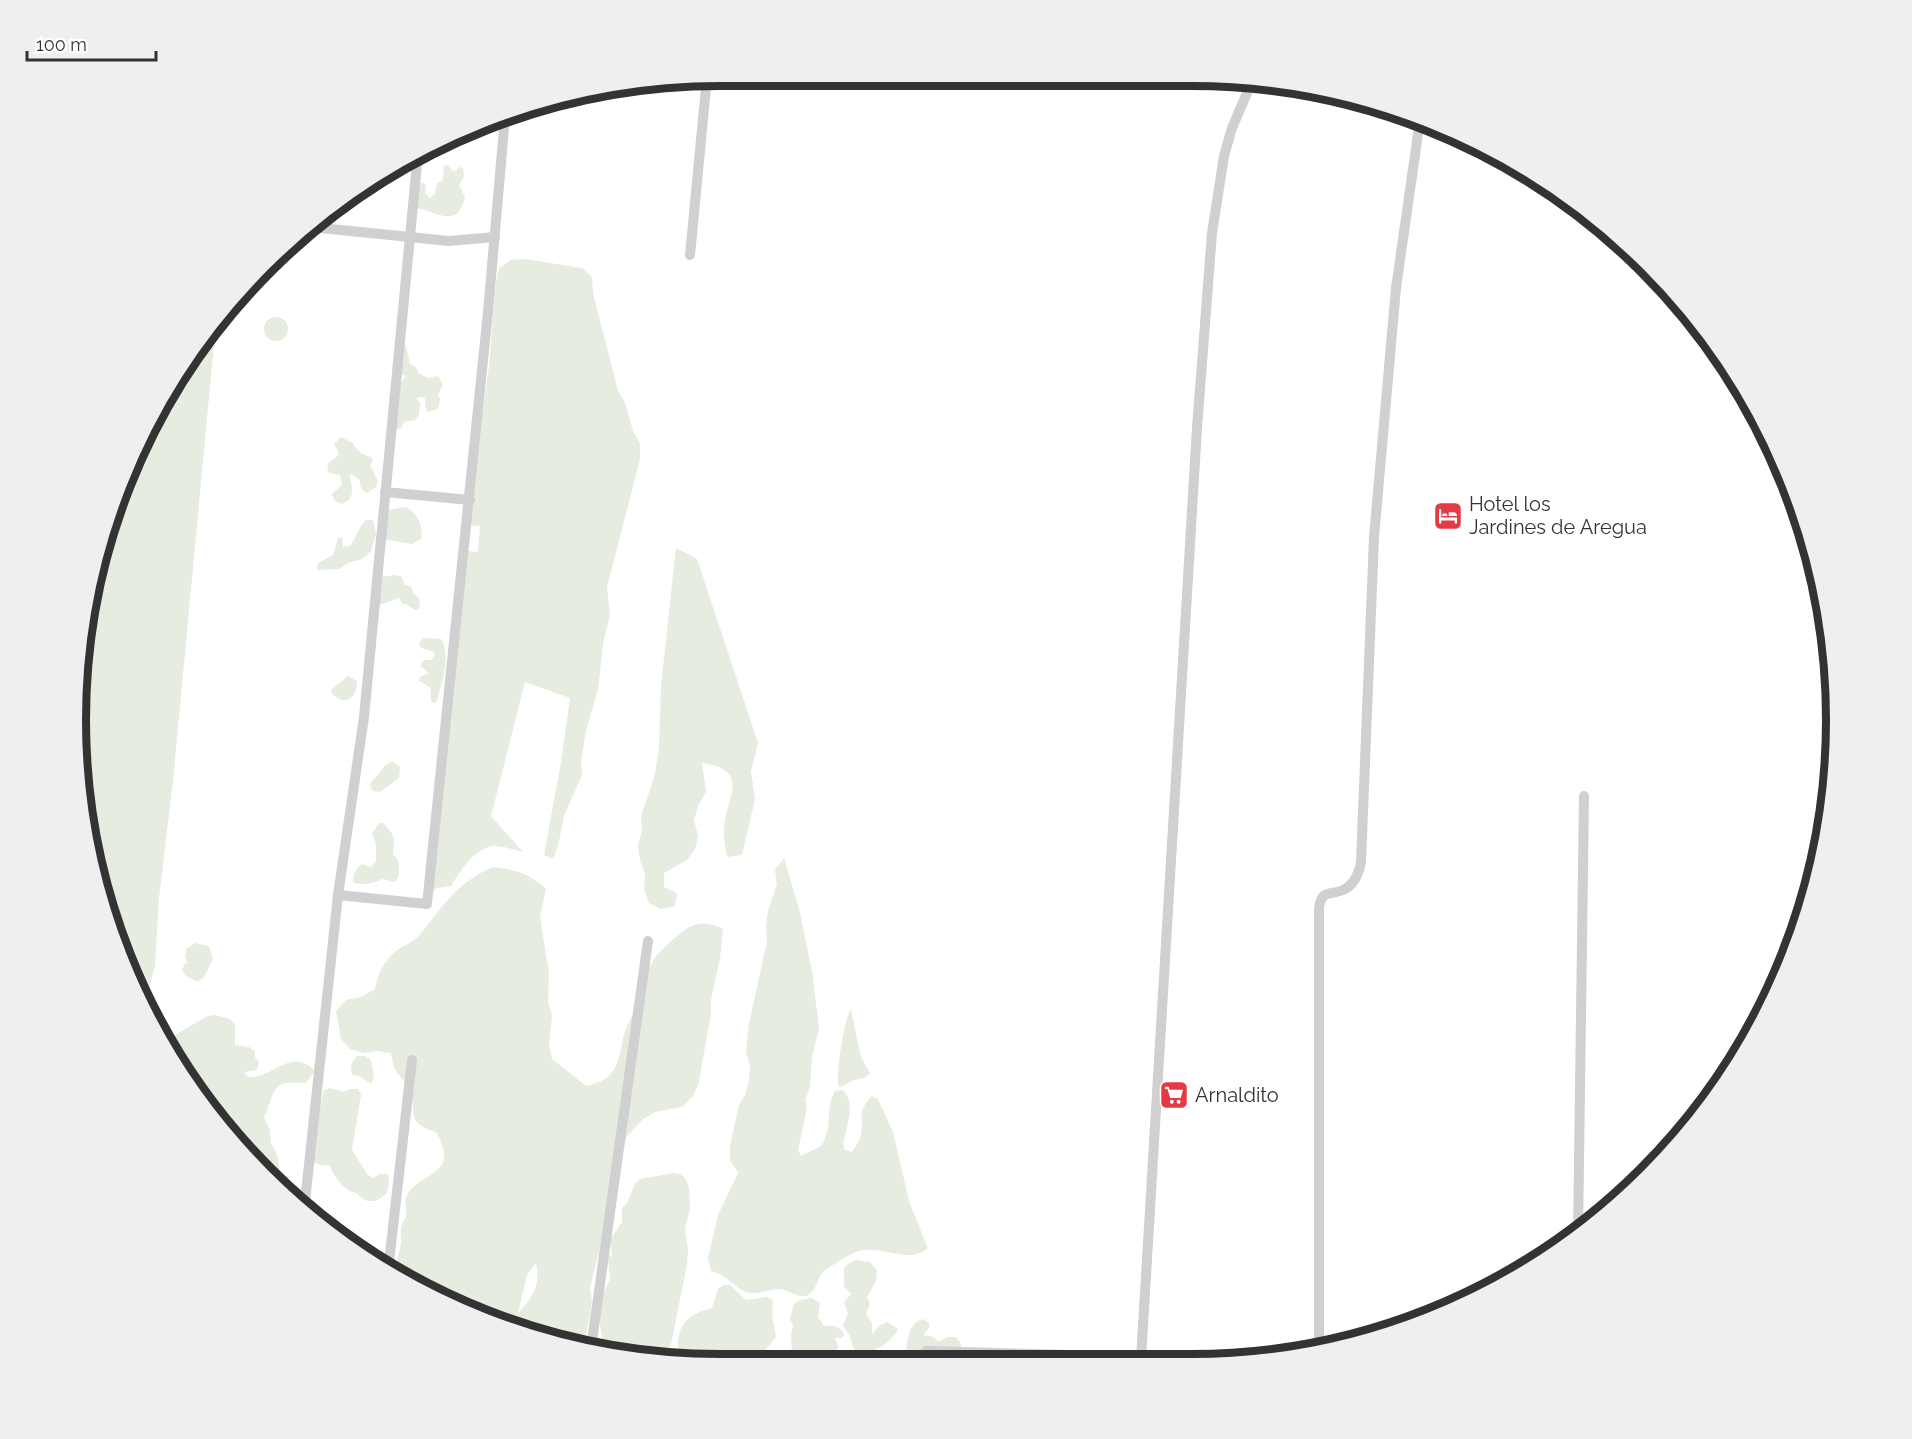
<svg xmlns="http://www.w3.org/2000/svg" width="1912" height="1439" viewBox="0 0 1912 1439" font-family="Raleway,sans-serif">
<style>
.green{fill:#e6ecdf;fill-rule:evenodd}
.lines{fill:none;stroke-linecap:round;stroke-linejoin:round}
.minor{stroke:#d0d0d0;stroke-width:10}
.labels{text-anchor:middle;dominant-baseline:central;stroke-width:6;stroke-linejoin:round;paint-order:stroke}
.poi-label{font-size:20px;fill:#333;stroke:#fff;text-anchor:start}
.rim{fill:none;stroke:#333;stroke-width:8}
</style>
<rect width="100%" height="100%" fill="#fff"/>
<g class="green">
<path d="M447,165l7,7 6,-5 3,1 1,8 -5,9 6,12c-8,35 -31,12 -50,11l1,-26 7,1 3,2 -1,8 5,5 5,-4 2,-11 6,-3 1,-14z"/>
<path d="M525,259l57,9 10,9 1,16 25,98 7,12 8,28 7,13v15l-33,128 3,28 -7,29 -5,45 -12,42 -5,30 1,14 -18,41 -6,30 -5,13 -9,-4 17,-93 9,-64 -45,-16 -34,134 32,36c-9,-2 -19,-6 -28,-6 -19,0 -35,25 -44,40l-14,2 -4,3 34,-340 11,1 2,-26 -13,-1 22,-159 7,-84 3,-14 12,-8z"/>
<circle cx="276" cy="329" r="12"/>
<path d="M216,322l-43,459 -14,117 -4,68 -10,37 -21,-37 -27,-80 -21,-124 11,-168 55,-160 42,-73z"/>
<path d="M402,346h4l4,18 6,3 2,6 10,5 10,-2 5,9 -5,10 2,4 -2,10 -11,3 -2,-7v-7l-3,-1 -6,1 4,5 -1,11 -4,6 -11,2 -3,6 -3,1 -4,-1c2,-14 7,-32 6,-44l6,-8 -7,-2z"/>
<path d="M341,437l12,6c4,9 10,12 18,14l2,3 -3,5 8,16 -3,7 -9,5 -5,-5 -2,-9 -9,-5c1,12 7,24 -8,30l-7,-3 -3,-7 10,-9 -2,-10 -10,-2c-8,-11 5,-12 9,-19l-5,-10z"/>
<path d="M406,507c11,6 18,19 15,32l-9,5 -30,-5 6,-29z"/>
<path d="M366,520h7l3,14 -5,17 -9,8 -14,4 -9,6 -22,1 1,-7 15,-8 5,-17 4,-1 1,10 7,-1c6,-8 9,-20 16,-26z"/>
<path d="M676,548l21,11 61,184 -7,29 4,27 -13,56 -15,2c-1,-9 -4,-20 -3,-29 2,-31 28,-58 -22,-65l4,29 -8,14 -4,14 4,16 -3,13 -8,11 -23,13v14l13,6 -2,13 -14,3 -12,-6 -5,-14 1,-15 -5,-14 -2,-15 4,-14 -1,-15 14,-41 4,-29 2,-60z"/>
<path d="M395,575l7,2 2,7 7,3 3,7 5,4 1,9 -2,2 -3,1 -9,-6h-3l-4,-6 -22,8 3,-29z"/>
<path d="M423,638l18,1c11,16 0,47 -5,64l-5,-1v-14l-12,-7 1,-4 9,-4 -9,-7 4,-6h7l4,-5 -1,-3 -14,-5 -1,-4z"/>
<path d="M348,676l9,5c1,19 -15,26 -26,11l1,-3z"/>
<path d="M393,762l7,5 -1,11 -19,14 -7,-1 -3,-6c2,-6 5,-7 9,-11 5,-6 4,-10 14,-12z"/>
<path d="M379,823h4c12,14 12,11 10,31l6,8v14l-4,6 -13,-3c-9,5 -19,7 -29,3 0,-8 3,-13 9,-18l9,3 5,-6v-17l-4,-10z"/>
<path d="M784,858l16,55 12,58 7,57 -7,29 -2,30 -5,13 2,7 -9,43 3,6 20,-10c13,-19 3,-36 14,-55l7,-1c15,11 4,38 1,54l2,6 7,2c4,-6 8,-11 9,-18 3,-19 -5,-21 11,-38l6,3 15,33 16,69 19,47c-19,17 -46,-3 -70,3 -6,2 -31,17 -35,21 -7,8 -7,23 -19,24 -9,1 -17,-7 -26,-7 -10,1 -21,6 -32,3 -13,-5 -18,-17 -35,-21l-3,-13 10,-43 20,-42 -8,-13v-14l9,-41 7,-12 3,-13 1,-14 -4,-14 3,-28 18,-83 -1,-15 2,-15 9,-27 -2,-14z"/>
<path d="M493,867c21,2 38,7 53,22l-6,28 9,56 -1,29 4,13 -3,29 3,15 34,27c11,-3 20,-5 27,-15 8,-12 8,-27 12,-40 4,-10 10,-19 13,-30 11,-35 10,-40 39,-65 17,-14 26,-16 46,-7l-3,29 -9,42v14l-10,55 -2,13 -6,14 -11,11 -27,5 -12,7 -19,21 -14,67 -20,81 2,14 -8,45 -32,-5 -37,-15 1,-7 -3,6 -107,-45 -10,-10c0,-10 3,-18 5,-28 1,-4 -1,-9 0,-14 0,-5 4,-9 5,-13 1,-7 -2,-12 0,-19 13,-27 56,-20 30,-65 -36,-11 -15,-24 -28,-45 -10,-16 -14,-13 -17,-34l-14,-2 -13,2 -14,-4 -9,-10 -5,-28 10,-11 15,-3 14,-8c2,-14 10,-30 22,-39 7,-5 17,-8 23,-15 24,-30 36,-52 73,-68zM536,1263c5,22 -3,35 -18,50l9,-38z"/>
<path d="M195,943l14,3 4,13 -9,18 -6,5 -12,-6 -4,-6 3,-7h3l-3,-6 1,-8z"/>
<path d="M851,1010l10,47 9,16c-7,7 -10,5 -18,8 -5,2 -7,5 -13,6 -4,-9 5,-69 12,-77z"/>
<path d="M215,1015l15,4 5,5v21l14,2 6,4v6l4,6 -2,7 -13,2 4,5c26,2 43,-31 67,-6l-9,12c-6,0 -14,-1 -20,0 -15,2 -16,24 -22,34l6,13 1,14c7,7 11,30 7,39l-3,1 -63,-68 3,-16 -10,7 -39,-67 42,-24z"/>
<path d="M357,1056h8l6,4 3,18 -3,6 -12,-8 -7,-1c-2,-8 -1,-13 5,-19z"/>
<path d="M330,1088l14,4 6,-3h8l3,6 -9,55 15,24 6,4 7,-4h8l1,7 -2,12c-10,10 -21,12 -30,0 -14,-2 -22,-16 -28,-28 -8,1 -12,0 -18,-6l7,-47 6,-22z"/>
<path d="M675,1173l7,2 4,5 3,7 1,21 -5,21 3,21 -1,15 -16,79 -9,16 -62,-10 3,-9 -4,-21 5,-28 6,-13 -2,-20 4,-5 -2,-14 12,-18v-14l5,-5 8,-19 5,-5z"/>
<path d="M856,1260l14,2 7,8 -1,11 -9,16 3,7 -4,10 6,9v11l8,-9 7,-3 11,7c-5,12 -22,22 -34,25 -14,-2 -10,-10 -15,-19 -2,-4 -5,-7 -6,-10l5,-12 -4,-10 7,-9 -7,-8v-18l5,-5z"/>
<path d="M724,1285h6l16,15 21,-3 6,3 -1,15 4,22 -9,11 -6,14 -79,1c-6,-10 -5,-29 1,-38 5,-10 19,-14 29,-17l6,-19z"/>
<path d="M811,1298l9,5 -2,14 6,9c8,-1 17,0 20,9l-2,3h-7l3,8 -3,15 -45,1c5,-11 -2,-21 3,-36l-3,-7 3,-13 4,-5z"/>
<path d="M923,1319l6,4v4l-6,8 10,2 5,5 10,-5h8l4,5 6,19h-61c2,-14 1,-38 18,-42z"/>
</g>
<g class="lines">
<g class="minor">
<path d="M311,227l138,14 46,-4"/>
<path d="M690,255l17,-178"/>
<path d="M385,492l85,8"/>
<path d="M338,895l89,9 61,-592 17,-195"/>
<path d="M304,1211l34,-316 26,-178 54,-564"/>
<path d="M1578,1235l6,-439"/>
<path d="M388,1271l24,-211"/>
<path d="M1319,1347v-439c3,-19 10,-12 24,-18 11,-5 16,-17 18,-28l13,-325 22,-249 24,-168"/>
<path d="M591,1348l57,-407"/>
<path d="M926,1351l216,6"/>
<path d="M1141,1359l56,-931 15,-195 12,-77 8,-28 21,-49"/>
</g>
</g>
<defs>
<g id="hotel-square" transform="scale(1.5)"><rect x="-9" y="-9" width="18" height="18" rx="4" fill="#e63946" stroke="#fff"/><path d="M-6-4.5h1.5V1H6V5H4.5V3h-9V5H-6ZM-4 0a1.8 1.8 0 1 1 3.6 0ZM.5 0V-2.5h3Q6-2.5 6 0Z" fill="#fff"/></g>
<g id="supermarket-square" transform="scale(1.5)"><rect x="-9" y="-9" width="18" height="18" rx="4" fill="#e63946" stroke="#fff"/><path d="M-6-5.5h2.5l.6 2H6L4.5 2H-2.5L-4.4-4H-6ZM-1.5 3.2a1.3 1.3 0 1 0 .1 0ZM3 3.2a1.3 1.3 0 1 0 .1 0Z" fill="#fff"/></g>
</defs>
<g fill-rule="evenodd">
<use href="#hotel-square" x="1448" y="516"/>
<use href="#supermarket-square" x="1174" y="1095"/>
</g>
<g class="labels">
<g class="poi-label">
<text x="1469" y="504">Hotel los<tspan x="1469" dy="23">Jardines de Aregua</tspan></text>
<text x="1195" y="1095">Arnaldito</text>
</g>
</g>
<path d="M0 0H1912V1439H0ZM720 86H1192A634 634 0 0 1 1826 720V720A634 634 0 0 1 1192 1354H720A634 634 0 0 1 86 720V720A634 634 0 0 1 720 86Z" fill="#efefef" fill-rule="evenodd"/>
<path class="rim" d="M720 86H1192A634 634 0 0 1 1826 720V720A634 634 0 0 1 1192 1354H720A634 634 0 0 1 86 720V720A634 634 0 0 1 720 86Z"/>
<path d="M27 51v9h129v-9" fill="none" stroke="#333333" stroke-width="3"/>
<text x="36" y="51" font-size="18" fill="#333333" stroke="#ffffff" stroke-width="4.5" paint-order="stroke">100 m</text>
</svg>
